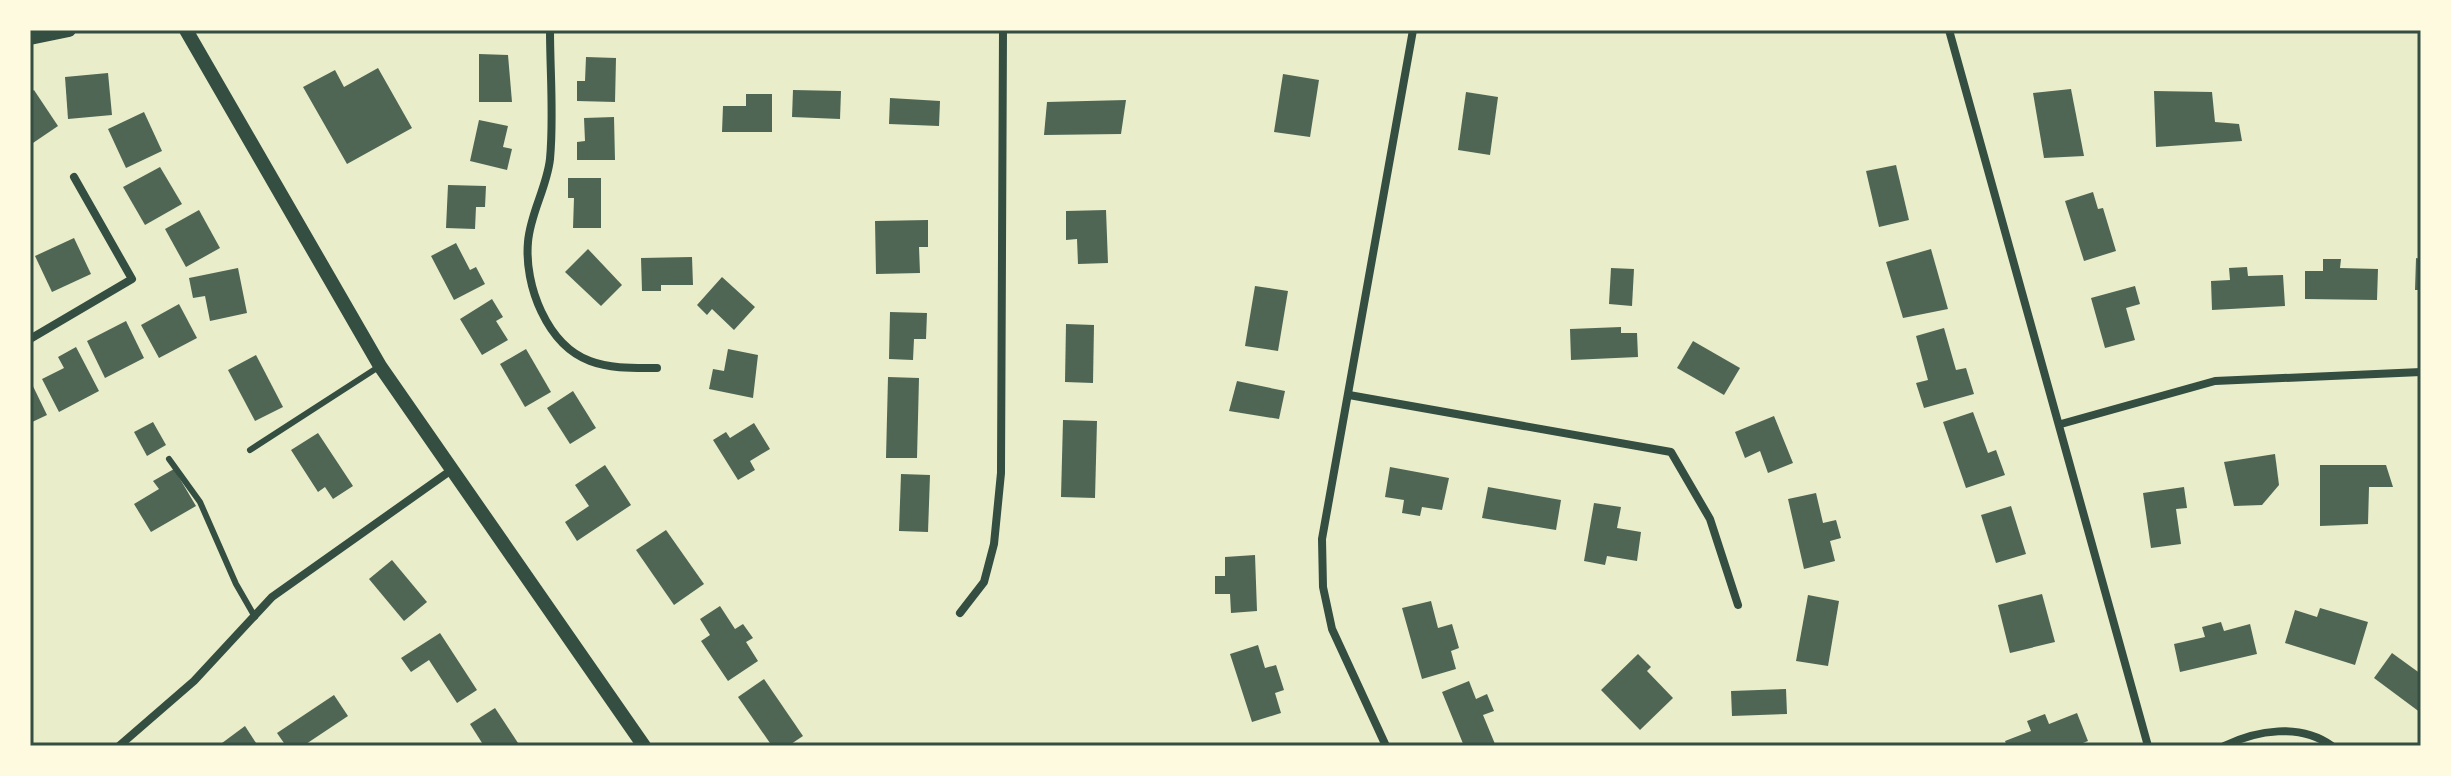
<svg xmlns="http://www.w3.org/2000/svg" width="2451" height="776" viewBox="0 0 2451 776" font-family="'Libre Baskerville',serif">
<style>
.building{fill:#4f6655}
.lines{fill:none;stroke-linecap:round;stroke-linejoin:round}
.service{stroke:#344e41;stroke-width:6}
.minor{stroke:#344e41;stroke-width:8}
.tertiary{stroke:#344e41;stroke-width:14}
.neatline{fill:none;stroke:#344e41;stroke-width:3}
</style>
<rect width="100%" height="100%" fill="#e9edc9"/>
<g class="building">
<path d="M479,54l29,1 4,47h-33z"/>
<path d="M586,57l30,1 -1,44 -38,-1v-20h8z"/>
<path d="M378,68l34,60 -65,36 -44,-77 32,-17 9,17z"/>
<path d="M108,73l4,42 -44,4 -3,-42z"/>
<path d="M1283,74l36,6 -9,57 -36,-5z"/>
<path d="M2071,89l13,67 -40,2 -11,-65z"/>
<path d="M34,90l24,36 -28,19v-52z"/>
<path d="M793,90l48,1 -1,28 -48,-2z"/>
<path d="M2154,91l58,1 3,30 24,2 3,17 -86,6z"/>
<path d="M1466,92l32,5 -8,58 -32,-5z"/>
<path d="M746,94h26v38h-50l1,-26h23z"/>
<path d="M890,98l50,3 -1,25 -50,-2z"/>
<path d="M1126,100l-5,34 -77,1 3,-33z"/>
<path d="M144,112l18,39 -36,17 -18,-39z"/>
<path d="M614,117l1,43h-38v-18l8,-1 -1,-23z"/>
<path d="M479,120l29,6 -5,21 9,2 -5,21 -37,-9z"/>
<path d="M1896,165l13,55 -30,7 -13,-56z"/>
<path d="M160,167l22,37 -37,21 -22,-38z"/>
<path d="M568,178h33v50h-28l1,-30h-6z"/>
<path d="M448,185l38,1 -1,21h-9l-1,22 -29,-1z"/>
<path d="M2093,192l5,17 5,-1 13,43 -32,10 -19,-60z"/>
<path d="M199,210l21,38 -34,19 -21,-38z"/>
<path d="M1106,210l2,53 -30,1 -1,-25 -11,1v-29z"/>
<path d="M928,220v27h-9l1,26 -44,1 -1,-53z"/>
<path d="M74,238l17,36 -39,18 -17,-36z"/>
<path d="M456,243l14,27 6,-3 9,17 -31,16 -23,-44z"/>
<path d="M588,249l34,36 -21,21 -36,-34z"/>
<path d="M1931,249l17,60 -45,9 -17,-56z"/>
<path d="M692,257l1,28h-32v6h-19l-1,-33z"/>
<path d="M2416,258l5,1v31h-6z"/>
<path d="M2323,259h18l-1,9 38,1 -1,31 -72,-1v-28h18z"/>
<path d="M2247,267l1,9 35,-1 2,31 -73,4 -1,-29 19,-1 -1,-12z"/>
<path d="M238,268l9,45 -37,8 -5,-25 -12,2 -4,-20z"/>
<path d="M1611,268l23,1 -2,37 -23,-2z"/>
<path d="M722,277l33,30 -21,23 -22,-21 -5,6 -10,-10z"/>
<path d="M1255,286l33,5 -10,60 -33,-5z"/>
<path d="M2135,286l5,18 -14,4 9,32 -30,8 -14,-50z"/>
<path d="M492,299l11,18 -7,4 12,19 -26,15 -22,-36z"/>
<path d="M179,304l18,34 -38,20 -18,-33z"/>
<path d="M890,312l37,1 -1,26h-12l-1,21 -24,-1z"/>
<path d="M126,321l18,37 -39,20 -18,-37z"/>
<path d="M1066,324l28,1 -1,58 -28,-1z"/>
<path d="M1621,327v6h16l1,24 -67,3 -1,-31z"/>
<path d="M1944,328l12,42 10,-2 8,26 -50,14 -8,-25 12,-3 -12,-44z"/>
<path d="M1693,341l47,27 -16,27 -47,-27z"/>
<path d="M76,347l23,44 -40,21 -17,-33 22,-11 -6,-11z"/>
<path d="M526,349l25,43 -26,15 -25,-43z"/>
<path d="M728,349l30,6 -5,43 -44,-9 4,-20 11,2z"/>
<path d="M256,355l27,52 -28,14 -27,-51z"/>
<path d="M888,377l31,1 -2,80h-31z"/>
<path d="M30,380l17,35 -17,8z"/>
<path d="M1237,381l48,10 -6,28 -50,-8z"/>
<path d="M573,391l23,37 -26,16 -23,-36z"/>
<path d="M1973,412l15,41 8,-3 9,25 -39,13 -23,-66z"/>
<path d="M1774,416l19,47 -25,10 -8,-22 -15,7 -10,-26z"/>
<path d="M1063,420l34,1 -2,77 -34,-1z"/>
<path d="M153,422l13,23 -19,11 -13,-24z"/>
<path d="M754,423l16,26 -20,12 5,9 -17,10 -25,-40 13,-8 4,6z"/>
<path d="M318,433l35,53 -20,13 -8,-12 -7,5 -27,-42z"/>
<path d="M2275,454l4,31 -17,20 -28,1 -10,-44z"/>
<path d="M605,465l26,40 -54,36 -12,-19 24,-16 -14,-21z"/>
<path d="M2320,465h66l7,22h-24l-1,37 -48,2z"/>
<path d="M1390,467l59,11 -7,32 -20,-3 -2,9 -18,-3 2,-13 -19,-3z"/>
<path d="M174,469l22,37 -45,26 -17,-28 25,-15 -6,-8z"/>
<path d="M901,474l29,1 -2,57 -29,-1z"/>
<path d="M1488,487l73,13 -5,30 -74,-12z"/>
<path d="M2184,487l3,21 -11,1 5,35 -30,4 -8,-55z"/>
<path d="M1816,493l7,30 13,-3 5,18 -11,3 5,20 -31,8 -16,-70z"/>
<path d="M1594,503l27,4 -4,21 24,4 -4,29 -30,-5 -2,9 -21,-4z"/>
<path d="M2011,506l15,48 -30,9 -15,-48z"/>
<path d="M666,530l38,54 -30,21 -38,-55z"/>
<path d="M1255,555l2,56 -26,2 -1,-19h-15v-18h10v-19z"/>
<path d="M392,560l35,42 -23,19 -35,-42z"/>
<path d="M2042,594l13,48 -45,11 -12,-48z"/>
<path d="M1808,595l31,6 -11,65 -32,-5z"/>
<path d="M1431,601l7,27 14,-4 7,24 -8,3 5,18 -34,10 -20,-71z"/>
<path d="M720,606l15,23 8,-5 10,14 -7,4 12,19 -30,20 -27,-40 9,-6 -10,-16z"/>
<path d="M2320,608l48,14 -13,43 -70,-22 10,-33 22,7z"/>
<path d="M2221,622l3,9 26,-7 7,30 -77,18 -6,-28 31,-7 -3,-10z"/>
<path d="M440,633l37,57 -20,13 -28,-43 -18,12 -10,-14z"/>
<path d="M1258,645l7,23 11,-3 8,25 -9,3 6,20 -29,9 -22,-68z"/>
<path d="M2392,653l29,21v39l-47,-35z"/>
<path d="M1638,654l13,13 -4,4 26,27 -33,32 -39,-40z"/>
<path d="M764,679l39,57 -15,10h-16l-34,-49z"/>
<path d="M1469,681l7,18 11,-5 7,17 -11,4 12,29 -4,2h-27l-22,-54z"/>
<path d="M1786,689l1,25 -55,2 -1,-25z"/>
<path d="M334,695l14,21 -45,30h-17l-9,-13z"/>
<path d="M495,708l25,38h-36l-14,-22z"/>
<path d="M2077,713l11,28 -13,5h-68l-2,-5 26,-10 -4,-10 18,-7 4,10z"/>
<path d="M245,726l13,20h-40z"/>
</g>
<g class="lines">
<g class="service">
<path d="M250,450l130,-84"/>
<path d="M169,459l31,43 36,82 19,33"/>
</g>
<g class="minor">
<path d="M550,30c0,42 4,87 0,129 -3,28 -20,55 -22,83 -4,43 19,103 62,119 21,8 44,7 67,7"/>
<path d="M1949,30l199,716"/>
<path d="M30,339l102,-60 -58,-102"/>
<path d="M1349,395l322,57 39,67 28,86"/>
<path d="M2061,424l154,-43 206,-9"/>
<path d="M960,613l24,-31 10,-38 7,-71 2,-443"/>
<path d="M119,746l75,-65 78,-84 178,-126"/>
<path d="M1386,746l-54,-117 -9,-42 -1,-48 91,-509"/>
<path d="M2224,746c33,-16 76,-23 108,0"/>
</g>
<g class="tertiary">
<path d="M186,30l194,336 264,380"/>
<path d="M30,38l39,-8"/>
</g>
</g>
<rect width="2451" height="776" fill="none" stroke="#fefae0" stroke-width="64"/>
<rect x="32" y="32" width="2387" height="712" class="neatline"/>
</svg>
